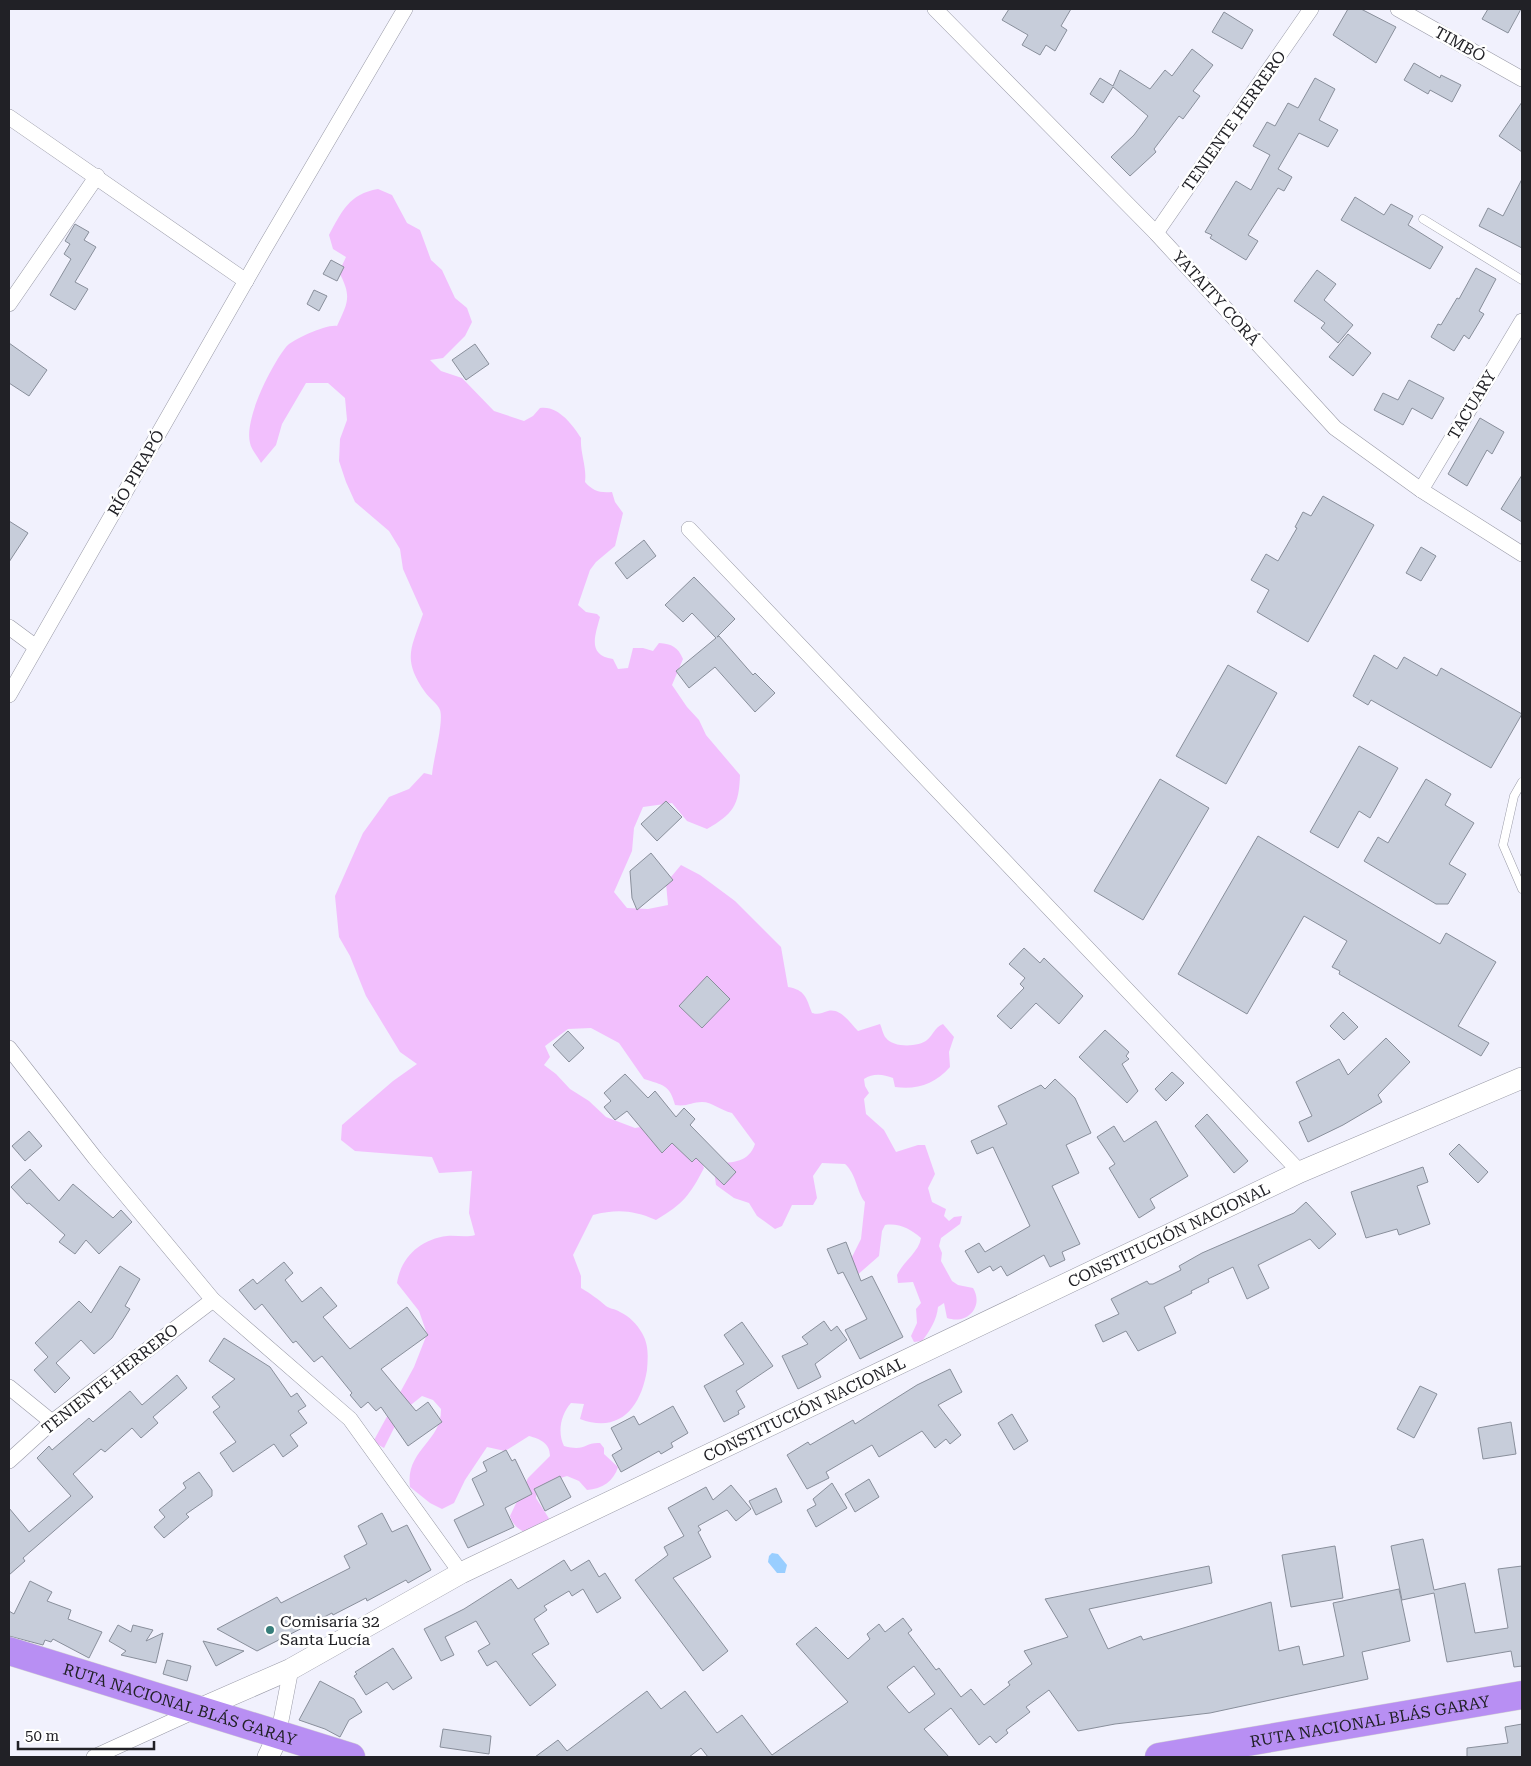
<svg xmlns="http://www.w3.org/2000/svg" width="1531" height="1766" viewBox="0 0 1531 1766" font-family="'Roboto Serif',serif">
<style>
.green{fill:#f2bffd}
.water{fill:#99ceff}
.building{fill:#c7cdda;stroke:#898f9b;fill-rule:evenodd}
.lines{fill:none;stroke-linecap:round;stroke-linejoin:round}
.lane-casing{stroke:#9899a6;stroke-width:9}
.street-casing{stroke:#9899a6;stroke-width:16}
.secondary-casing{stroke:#9899a6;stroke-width:22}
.highway-casing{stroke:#d3d3d4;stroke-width:29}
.lane{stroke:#fff;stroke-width:8}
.street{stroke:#fff;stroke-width:15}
.secondary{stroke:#fff;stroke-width:21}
.highway{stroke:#b88ff3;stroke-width:28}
.poi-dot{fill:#367e7b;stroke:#fff;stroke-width:2}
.labels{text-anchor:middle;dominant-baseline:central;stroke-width:5;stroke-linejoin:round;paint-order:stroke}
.street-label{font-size:16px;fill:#212126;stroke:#fff}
.poi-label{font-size:16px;fill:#212126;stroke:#fff;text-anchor:start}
</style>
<rect width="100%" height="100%" fill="#f1f1fd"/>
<path class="green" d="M378,189l14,6 15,28 13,7 11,30 11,10 13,28 12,10 5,14 -7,14 -22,22 -13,2 11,11 21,7 32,33 30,10 9,-5 7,-8c18,-3 33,17 41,30 -1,15 6,29 4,44 8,9 14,11 27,10l3,10 8,11 -8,33 -19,16 -6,8 -12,35 8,7 11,2 3,3c-5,19 -13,38 13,42l5,10 10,-1 5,-20h10l10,3 6,-8c13,1 19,4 24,16l-11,26 15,22 12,13 7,15 34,40c-1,31 -7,39 -33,54l-20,-8 -15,-18 -29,4 -9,21 -2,23 -18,41 13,16 21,1 20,-4 -2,-22 15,-18 19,10 35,26 46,46 7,40c17,3 18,10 24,26 7,2 9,0 16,-2 13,-3 22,12 30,20l22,-7c2,4 3,11 6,14 7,10 33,9 41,2 7,-6 7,-12 16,-16l11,13 -5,15 1,15c-15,17 -33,23 -55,20l-2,-9c-10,-4 -20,-5 -29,1l1,7 4,7 -5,6 2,15 18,16 12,22 22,-7h7l10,29 -7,14 4,14 14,7 -2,7 5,5 5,-4 8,-1 -2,8 -19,14 -2,8 3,7 -1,8 11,20 6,4 15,3c11,18 -5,37 -26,30l-3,-15 -6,4c-1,12 -8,24 -16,34l-8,1 -3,-6 6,-13 -1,-14 5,-6 -8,-21 -15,1 -1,-8c6,-13 22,-23 24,-37 -11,-9 -21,-15 -36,-13l-3,6 -3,25 -24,21 -9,-8 15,-30 4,-37c-9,-11 -8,-27 -20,-38l-23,-1 -9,13 4,22 -4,7h-21l-10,21 -7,3 -18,-13 -8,-13 -15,-5 -18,-13 -2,-15 2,-7c17,0 33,-1 39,-19l-23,-31c-12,-3 -20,-11 -30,-11 -10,0 -15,5 -27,3 -5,-20 -12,-20 -31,-26l-25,-36 -28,-15 -23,1 -23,17 5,11 -6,8 12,9 14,15 19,12 17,16 29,11 22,-4 39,23 8,21c-14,27 -21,36 -48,52 -23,-10 -39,-11 -63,-5l-20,40 8,21v12c10,6 17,11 25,18 4,3 10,3 14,6 9,4 17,12 22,21 7,12 6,24 5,37 -6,37 -27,64 -67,49l4,-15 -13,-1c-10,11 -14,29 -7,43 22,6 20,-4 36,-3l4,5v6l14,13c-4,14 -16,22 -31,23l-8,-9 -12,-5 -13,4 -17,11 -1,7 14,22 -18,16c-10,-5 -19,-9 -22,-20l18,-38 22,-22c0,-13 -10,-17 -21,-20l-24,15 -18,-4 -22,33 -11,23 -12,6 -12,-6 -20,-16c-5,-37 32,-45 31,-78l-8,-9 -11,-4 -20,16 -18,36 -11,-6 41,-75 13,-33 -8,-23 -22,-28c4,-26 24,-44 50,-47 9,-1 19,2 28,-1l-6,-22 3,-42 -33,2 -7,-16 -77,-6 -14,-11 1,-15 51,-44 24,-17 -17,-12 -34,-56 -16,-40 -11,-19 -4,-41 28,-63 26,-36 20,-8 15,-16 8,2c1,-15 12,-53 8,-65 -2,-6 -11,-12 -15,-18 -23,-33 -14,-43 -2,-78l-20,-45 -3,-20 -11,-18 -34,-29 -9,-20 -7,-21 1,-22 7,-19 -2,-22 -17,-15h-22l-24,41 -6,21 -15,18c-3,-6 -10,-14 -11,-20 -6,-24 21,-77 36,-96 7,-8 41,-23 51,-21 11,-24 15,-29 2,-54l7,-15 -13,-8 -4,-14c13,-24 20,-41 49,-46z"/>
<path class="water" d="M772,1553l6,1 9,11 -2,8h-8l-9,-11 1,-6z"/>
<g class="building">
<path d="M1009,9h62l-10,17 6,4 -12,21 -9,-6 -6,10 -18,-10 6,-10 -26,-15z"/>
<path d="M1348,9h13l35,18 -20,36 -43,-28z"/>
<path d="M1488,9h33l-13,24 -26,-14z"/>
<path d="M1224,12l29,18 -11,19 -30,-17z"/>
<path d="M1192,49l21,16 -20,26 7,5 -17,23 -4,-3 -25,33 2,3 -26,24 -19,-19 23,-22 14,-19 -35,-29 -10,16 -13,-9 10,-16 13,8 7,-16 30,19 15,-19 7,6z"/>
<path d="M1414,63l26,15 1,-3 20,10 -9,17 -22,-12 -2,4 -24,-14z"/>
<path d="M1315,78l20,11 -16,31 19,10 -10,17 -29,-14 -21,36 14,8 -8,14 -6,-3 -30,47 10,6 -12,19 -36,-22 2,-3 -7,-3 31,-51 15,9 19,-35 -17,-9 14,-24 8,4 13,-23 10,5z"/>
<path d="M1522,102v50l-23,-16z"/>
<path d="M1522,179v69l-43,-22 9,-18 15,8z"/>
<path d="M1355,197l29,18 7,-11 22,12 -5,9 35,22 -13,22 -89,-49z"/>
<path d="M75,224l14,8 -5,8 12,7 -21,35 13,7 -13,21 -25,-15 21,-36 -7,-5 6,-10 -5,-3z"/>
<path d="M331,260l13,7 -7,14 -14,-7z"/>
<path d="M1476,268l20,11 -17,32 5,3 -15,25 -5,-4 -10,16 -23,-14 7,-13 3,1 16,-27 2,1z"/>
<path d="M1317,270l19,14 -12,16 29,25 -15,18 -17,-15 4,-5 -31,-22z"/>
<path d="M314,290l13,6 -8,15 -12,-7z"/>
<path d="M1348,334l23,19 -18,23 -24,-19z"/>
<path d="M9,343l38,27 -18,26 -20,-13z"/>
<path d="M475,344l14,20 -23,16 -14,-20z"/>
<path d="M1409,380l35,18 -12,21 -20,-11 -9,17 -29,-15 9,-17 15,7z"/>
<path d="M1480,418l24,14 -12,22 -5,-4 -20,36 -19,-12z"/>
<path d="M1522,475v47l-21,-13z"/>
<path d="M1323,496l51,29 -66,117 -51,-30 12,-22 -18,-10 15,-26 12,7 19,-33 -2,-1 8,-15 8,4z"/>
<path d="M9,521l19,12 -19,29z"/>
<path d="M644,540l12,16 -29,23 -12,-16z"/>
<path d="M1421,547l15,9 -15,25 -15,-8z"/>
<path d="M694,577l41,42 -18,18 2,-1 34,39 2,-2 20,20 -20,19 -40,-45 -26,21 -13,-17 40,-33 -24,-25 -9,9 -18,-17z"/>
<path d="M1374,655l23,14 7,-12 33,19 4,-8 81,46 -31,54 -120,-68 -3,5 -15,-9z"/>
<path d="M1228,665l49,28 -51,91 -50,-28z"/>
<path d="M1359,746l39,22 -28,50 -11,-7 -21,37 -28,-16z"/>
<path d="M1160,779l49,29 -66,112 -49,-29z"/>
<path d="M1426,779l25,15 -6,11 29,18 -25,41 17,10 -18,30h-12l-72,-43 14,-24 10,6z"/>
<path d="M666,801l16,16 -25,24 -16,-17z"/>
<path d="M1258,836l182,108 6,-11 50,29 -38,64 31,17 -8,13 -142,-82 1,-3 -8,-4 15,-26 -43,-25 -57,98 -69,-40z"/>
<path d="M651,853l22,27 -36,30 -5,-12 -2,-27z"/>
<path d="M1024,948l16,15 4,-5 39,38 -24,28 -23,-21 -25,26 -14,-13 27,-28 -4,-4 5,-6 -16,-14z"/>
<path d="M707,976l23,23 -28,29 -23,-22z"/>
<path d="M1343,1012l15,15 -14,13 -14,-14z"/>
<path d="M1105,1030l24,22 -3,4 3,3 -7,5 16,27 -11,12 -48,-46z"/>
<path d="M568,1031l16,17 -15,14 -16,-17z"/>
<path d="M1386,1038l24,24 -32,33 4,7 -39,23 -35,17 -9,-20 13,-6 -16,-34 43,-23 9,16z"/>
<path d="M1172,1072l12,11 -18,18 -11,-12z"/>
<path d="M625,1074l23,24 7,-7 21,26 8,-9 11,11 -5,6 46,47 -12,13 -28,-27 -4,4 -20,-19 -10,10 -35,-42 -12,9 -11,-13 7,-6 -7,-8z"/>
<path d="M1055,1079l20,19 16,35 -25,12 13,28 -27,13 28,58 -18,8 3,8 -15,7 -6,-12 -37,21 -6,-10 -8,5 -3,-5 -12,7 -13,-22 14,-8 6,9 45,-26 -37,-79 -16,7 -6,-13 36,-17 -9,-18 43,-21 4,4z"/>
<path d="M1207,1114l41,47 -14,12 -39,-47z"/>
<path d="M1156,1121l32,55 -38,23 5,9 -16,10 -30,-50 6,-4 -18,-27 17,-11 10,16z"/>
<path d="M29,1131l13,15 -17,15 -13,-15z"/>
<path d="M1459,1144l29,28 -10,11 -29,-29z"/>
<path d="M1423,1167l5,15 -11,4 13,38 -31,11 -2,-6 -31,9 -15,-46z"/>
<path d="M30,1169l29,32 14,-17 40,34 8,-8 11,12 -33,32 -13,-14 -11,14 -16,-12 6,-7 -36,-32 -2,1 -16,-17z"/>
<path d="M1306,1202l30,32 -17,15 -9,-10 -52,26 11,23 -22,11 -14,-32 -25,12 1,3 -18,9 1,2 -28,14 12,26 -38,18 -12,-20 -23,11 -8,-17 24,-11 -8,-15 36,-18 2,3h4l28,-14 -2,-4 23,-13 92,-40z"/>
<path d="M846,1242l15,39 11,-5 31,61 -43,22 -15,-29 22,-11 -24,-47 -5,2 -11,-25z"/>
<path d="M284,1262l9,11 -8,7 17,22 19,-15 16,19 -14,11 27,32 57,-42 21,28 -47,34 35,42 12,-9 14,20 -34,24 -27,-39 -5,4 -8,-9 -7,6 -11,-13 2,-2 -30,-37 -8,6 -18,-21 -3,2 -31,-39 -7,6 -16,-20 14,-11 4,5z"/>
<path d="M120,1266l20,13 -15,27 5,3 -18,29 -18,16 -13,-14 -25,23 14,15 -15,15 -21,-23 14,-13 -13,-14 44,-42 12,12z"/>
<path d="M824,1321l7,10 6,-5 10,14 -32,24 6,13 -23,12 -16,-33 26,-12 -6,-7z"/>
<path d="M742,1322l31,44 -37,25 9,16 -7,4 1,3 -15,8 -20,-36 40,-22 -20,-29z"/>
<path d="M224,1338l46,29 21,30 6,-4 9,13 -8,5 9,12 -17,12 8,11 -15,11 -9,-13 -41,28 -13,-19 16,-11 -23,-30 7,-5 -8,-10 23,-18 -26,-18z"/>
<path d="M950,1369l12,23 -24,13 23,30 -11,9 -4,-5 -11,9 -13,-17 -43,26 -7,-12 -46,27 3,6 -22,11 -20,-34 21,-13 2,3 43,-25 2,4 62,-39z"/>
<path d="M177,1375l10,13 -34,29 5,6 -17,15 -9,-10 -27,24 -4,-3 -28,25 20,23 -70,61 2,3 -16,14v-67l20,24 42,-36 -34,-38 12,-12 3,4 37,-32 4,4 37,-31 12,14z"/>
<path d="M1420,1386l17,8 -23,44 -17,-9z"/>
<path d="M673,1406l15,27 -17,10 2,4 -12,7 -2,-3 -38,21 -9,-17 10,-6 -11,-21 23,-12 5,9z"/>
<path d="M1012,1414l16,27 -14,9 -16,-27z"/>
<path d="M1511,1422l5,32 -33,5 -5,-31z"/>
<path d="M506,1450l6,11 3,-2 17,35 -27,14 9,19 -46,21 -14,-28 30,-15 -12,-26 15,-8 -4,-9z"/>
<path d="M199,1472l13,18v6l-26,18 3,3 -25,21 -10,-11 11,-10 -6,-7 27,-22 -3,-5z"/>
<path d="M560,1476l11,21 -26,14 -11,-22z"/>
<path d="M869,1479l10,18 -24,15 -10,-18z"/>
<path d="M832,1483l15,25 -31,19 -9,-17 9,-5 -3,-6z"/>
<path d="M731,1485l20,24 -15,12 -9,-11 -29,16 3,4 -3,2 13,25 -38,21 55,73 -25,20 -68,-91 33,-25 -4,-8 20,-11 -16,-28 38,-21 7,13z"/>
<path d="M776,1488l6,14 -26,13 -7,-14z"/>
<path d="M382,1513l10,19 15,-7 24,45 -23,13 -2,-3 -39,21 -1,-3 -33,17 -1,-2 -75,38 -40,-22 60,-32 4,6 69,-35 -6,-12 23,-12 -9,-18z"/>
<path d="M1423,1539l11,51 31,-7 10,50 33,-5 -10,-59 24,-3v100l-8,1 -3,-16 -64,11 -13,-69 -32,7 -11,-54z"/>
<path d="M1335,1546l8,52 -52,9 -9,-52z"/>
<path d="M564,1560l7,11 18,-11 10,17 6,-4 16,25 -24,15 -14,-24 -11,7 -3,-5 -25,15 3,4 -13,9 15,25 -17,10 24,31 -26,21 -34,-45 -9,5 -9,-15 12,-7 -14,-23 -31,16 9,18 -13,6 -17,-32 40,-20 47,-30 7,10z"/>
<path d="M1209,1566l3,17 -123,26 19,40 33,-13 2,4 128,-38 8,49 20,-5 4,19 41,-9 -11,-53 66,-14 11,52 -48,11 6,27 -158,34 -95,11 -37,7 -29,-41 -23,17 4,5 -24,18 2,3 -12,10 -6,-7 -11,9 -28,-37 -27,21 25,28h-241l-7,-9 -12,9h-154l23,-17 9,11 80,-60 14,18 24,-18 32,42 25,-18 30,40 76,-53 -52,-58 20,-17 32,32 22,-20 -3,-5 12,-10 6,8 18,-14 9,12 -4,3 28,37 3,-2 22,29 10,-8 13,16 26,-20 -2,-3 24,-18 -8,-13 44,-14 -23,-38zM914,1666l21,28 -26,19 -22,-26z"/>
<path d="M30,1581l22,11 -5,9 24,9 -3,9 34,13 -13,26 -36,-19 -2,3 -6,-2 -2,5 -34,-9v-25l5,3z"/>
<path d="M118,1625l13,7 2,-7 20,5 -7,11 17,-8 -7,30 -35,-8 5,-4 -17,-10z"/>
<path d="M203,1641l41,10 -28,15z"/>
<path d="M393,1648l19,30 -19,12 -6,-8 -21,13 -12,-19 3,-2 -2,-2z"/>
<path d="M167,1660l24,6 -4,15 -24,-7z"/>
<path d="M320,1681l34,18 8,13 -13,8 -9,17 -15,-8 -26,-9z"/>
<path d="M1522,1724v33h-55v-9l41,-5 -3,-16z"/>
<path d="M443,1729l48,7 -2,18 -49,-7z"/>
</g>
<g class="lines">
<g class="lane-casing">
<g id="lane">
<path d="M1423,219l99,61"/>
<path d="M1522,782l-8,14 -11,49 19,44"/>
</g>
</g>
<g class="street-casing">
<g id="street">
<path d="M935,9l221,224 179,195 86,62 101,64"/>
<path d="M1398,9l124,70"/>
<path d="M9,117l237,164"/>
<path d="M1156,233l155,-224"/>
<path d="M9,304l88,-128"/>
<path d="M1421,490l101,-169"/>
<path d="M689,529l611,643"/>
<path d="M9,627l27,20"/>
<path d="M9,695l254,-444 142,-242"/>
<path d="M9,1048l86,110 118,142 137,119 111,154"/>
<path d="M9,1387l43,35"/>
<path d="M9,1461l43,-39 161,-122"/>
<path d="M278,1736l13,-67"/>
<path d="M94,1757l103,-47"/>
</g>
</g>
<g class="secondary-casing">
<g id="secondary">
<path id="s1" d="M197,1710l94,-41 170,-96 839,-401 222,-94"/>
<path d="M268,1757l10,-21"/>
</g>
</g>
<g class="highway-casing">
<g id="highway">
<path id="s2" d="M9,1651l342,106"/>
<path id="s3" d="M1159,1757l363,-62"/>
</g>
</g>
<use href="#lane" class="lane"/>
<use href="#street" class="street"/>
<use href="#secondary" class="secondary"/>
<use href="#highway" class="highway"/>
</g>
<circle class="poi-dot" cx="270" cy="1630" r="5"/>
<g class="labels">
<g class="street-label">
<text transform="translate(1460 44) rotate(29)">TIMBÓ</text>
<text transform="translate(1234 121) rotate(-55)">TENIENTE HERRERO</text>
<text transform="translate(1216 298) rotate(48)">YATAITY CORÁ</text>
<text transform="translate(1472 405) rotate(-59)">TACUARY</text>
<text transform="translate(136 473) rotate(-60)">RÍO PIRAPÓ</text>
<text stroke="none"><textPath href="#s1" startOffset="1082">CONSTITUCIÓN NACIONAL</textPath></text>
<text transform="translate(110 1379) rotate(-38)">TENIENTE HERRERO</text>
<text stroke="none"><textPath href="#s1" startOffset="678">CONSTITUCIÓN NACIONAL</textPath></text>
<text stroke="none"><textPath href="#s2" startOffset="179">RUTA NACIONAL BLÁS GARAY</textPath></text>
<text stroke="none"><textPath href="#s3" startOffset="214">RUTA NACIONAL BLÁS GARAY</textPath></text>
</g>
<g class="poi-label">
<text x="280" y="1621">Comisaría 32<tspan x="280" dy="18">Santa Lucía</tspan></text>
</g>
</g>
<rect width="1531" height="1766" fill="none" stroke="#212126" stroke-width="20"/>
<path d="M18 1741v8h136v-8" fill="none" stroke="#212126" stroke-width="2.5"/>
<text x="25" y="1741" font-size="15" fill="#212126" stroke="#ffffff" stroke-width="4" paint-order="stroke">50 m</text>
</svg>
